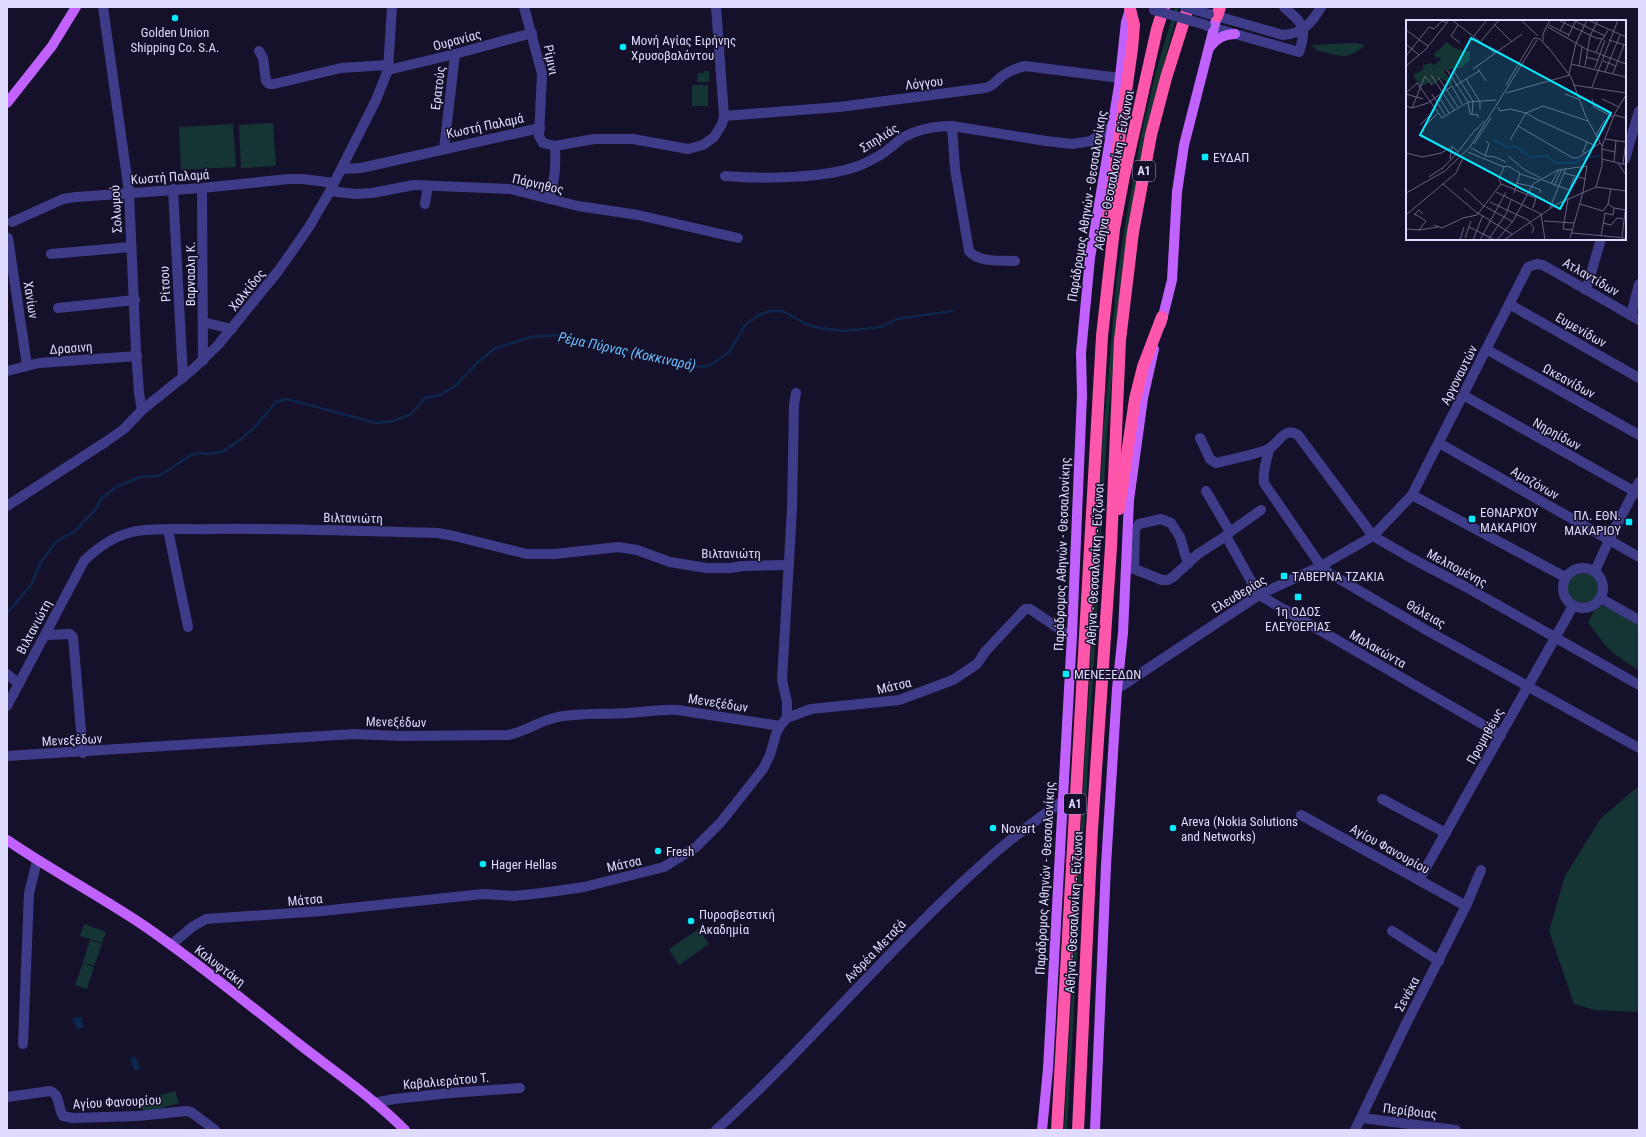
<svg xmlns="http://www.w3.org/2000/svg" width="1646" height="1137" viewBox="0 0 1646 1137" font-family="'Roboto Condensed',sans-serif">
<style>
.green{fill:#143533}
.water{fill:#0d264e}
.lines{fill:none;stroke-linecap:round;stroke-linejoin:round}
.stream{stroke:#0d264e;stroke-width:2.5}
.minor{stroke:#3e3c89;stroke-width:10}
.major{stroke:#c162fe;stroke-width:10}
.highway{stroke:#fe56aa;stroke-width:12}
.minor-bridge{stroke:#3e3c89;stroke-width:10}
.poi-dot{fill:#08eafe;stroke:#15112b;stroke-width:1.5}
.labels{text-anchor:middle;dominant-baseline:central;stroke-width:3;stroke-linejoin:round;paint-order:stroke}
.shield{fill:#15112b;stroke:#a29ebf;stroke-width:1}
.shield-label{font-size:12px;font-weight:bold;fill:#dedbff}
.poi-label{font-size:13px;fill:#dedbff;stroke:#15112b;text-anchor:start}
.street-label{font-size:13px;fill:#dedbff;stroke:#15112b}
.water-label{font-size:14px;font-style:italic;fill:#69bdfe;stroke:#15112b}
.inset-river{fill:none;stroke:#0d264e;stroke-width:2}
.inset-road{fill:none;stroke:#656280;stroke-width:1}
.view{fill:#08eafe;fill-opacity:0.15;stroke:#08eafe;stroke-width:2}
.inset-edge{fill:none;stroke:#dedbff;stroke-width:2}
</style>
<rect width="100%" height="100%" fill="#15112b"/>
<g class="green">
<path d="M1175,7h4l-34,128 -17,97 -7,45 -14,157 -40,696h-3l39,-696 14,-157 7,-46 17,-96 14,-60z"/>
<path d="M1355,43l10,2c-15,13 -21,13 -40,7 -6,-1 -10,-2 -14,-7z"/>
<path d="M704,71h5v11h-12l1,-9h6z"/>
<rect x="692" y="85" width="16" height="21"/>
<path d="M273,123l3,43 -35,2 -2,-43z"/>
<path d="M233,124l3,43 -55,3 -2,-43z"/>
<circle cx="1583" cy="588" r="16"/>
<path d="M1598,604l41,18v49l-26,-18 -8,-8 -17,-23z"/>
<path d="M1639,786v226l-44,-2 -21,-6 -25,-73 16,-55 36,-58z"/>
<path d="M84,924l22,8 -4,11 -22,-7z"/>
<path d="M699,929l10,15 -30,21 -10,-16z"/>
<path d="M90,940l12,4 -8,22 -11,-4z"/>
<path d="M83,963l11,4 -7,22 -12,-4z"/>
<path d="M175,1091l4,12 -35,10 -4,-12z"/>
</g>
<g class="water">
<path d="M81,1017l1,1 1,10 -6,2 -5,-12z"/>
<path d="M135,1056l6,13 -6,2 -5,-12z"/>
</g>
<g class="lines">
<path class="stream" d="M7,613l24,-28 10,-23 15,-20 19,-11 20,-21 7,-12 14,-11 24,-10 19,-1 32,-21 8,-2 9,1 14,-2 18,-12 16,-14 20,-24 10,-3 91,24 16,-2 18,-7 14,-16 15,-3 15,-9 22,-23 17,-14 36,-12 29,-2 19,4 27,9 58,9 27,10 18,-1 10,-6 12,-9 15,-26 14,-10 11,-4h12l24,13 14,4 24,3 37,-4 16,-8 55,-8"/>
<g class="minor">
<path d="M103,7l26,185 7,159 3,42 3,17"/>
<path d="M524,7l18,67 -3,62 4,7 12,3 39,-7h39l55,10 15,-4 11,-8 8,-13 2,-8 -8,-109"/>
<path d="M1210,14l73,21c19,-1 29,-12 38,-28"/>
<path d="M1207,26l92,26c9,-26 4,-28 -15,-45"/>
<path d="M259,51l4,7 3,23 3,3h5l67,-16 47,-3"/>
<path d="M388,70l67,-16 77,-21"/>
<path d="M724,116l115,-9 146,-19c7,-1 11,-7 16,-11 8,-6 15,-9 24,-11l95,12"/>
<path d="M952,126l3,43 14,82c10,12 31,9 46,10"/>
<path d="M444,149l11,-95"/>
<path d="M1625,159l14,-48"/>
<path d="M342,169l19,-1 179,-40"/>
<path d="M725,176c39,3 100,3 136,-11 11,-5 21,-10 29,-17 4,-3 8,-7 12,-10 16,-9 33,-12 50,-12l94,15 26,3 19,-3 22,-15"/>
<path d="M202,188l1,173"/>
<path d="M173,189l10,189"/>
<path d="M330,191l25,3 17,-1 42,-8 96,4 68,17 60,9 100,23"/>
<path d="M549,199c6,-19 7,-33 6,-53"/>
<path d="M425,204l3,-18"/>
<path d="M12,222l51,-23 13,-2 126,-9 87,-9h14l31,4"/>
<path d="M8,238l19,127"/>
<path d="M51,254l80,-7"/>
<path d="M1586,290l15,-51"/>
<path d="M1509,304l130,74"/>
<path d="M58,308l77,-8"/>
<path d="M1631,315l8,-31"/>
<path d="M203,322l29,7"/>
<path d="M1486,349l153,86"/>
<path d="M7,371l32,-8 98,-7"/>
<path d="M1463,395l176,99"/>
<path d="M1200,438l10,21 6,4c11,-3 47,-10 54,-15 9,-6 16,-22 28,-13l75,101 38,22 55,29 173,98"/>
<path d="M1439,443l200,114"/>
<path d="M1269,449c-2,11 -7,23 -5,34l57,83 8,7 99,58 211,117"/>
<path d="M1206,491l24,41 31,-22"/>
<path d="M1412,495l153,82"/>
<path d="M7,506l100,-65 17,-12 18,-19 51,-41 25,-24 61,-75 30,-43 21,-36 46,-91 12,-30 4,-63"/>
<path d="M168,530l20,97"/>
<path d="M1226,536l33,59 242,140"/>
<path d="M1127,566l35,14h6l5,-3 25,-23 28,-18 4,-4"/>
<circle cx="1583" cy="588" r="20"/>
<path d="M1134,569l1,-40 4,-5 22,-5 10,4 9,14 8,27"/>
<path d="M1595,571l14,-31 30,-58"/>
<path d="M1600,598l39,22"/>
<path d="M46,635l24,-1 3,3 10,116"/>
<path d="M7,674l12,10"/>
<path d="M1117,689l142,-94 62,-29 52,-30 39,-41 4,-8 112,-220 9,-3 6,1 96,55"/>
<path d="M7,706l77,-145c14,-14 28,-24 48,-29 22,-5 56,-2 79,-3 76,-1 152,2 227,4l16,3 73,18h28l63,-7 19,3 33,12 36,6h24l12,-2 47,-1"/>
<path d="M787,718v-16l-5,-22 10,-171 2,-104 2,-12"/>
<path d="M7,756l347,-22 46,2 108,-1c16,-3 30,-13 46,-17 25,-6 50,-3 74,-5 17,-1 33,-4 50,-3l102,16"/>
<path d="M1382,799l64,34"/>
<path d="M1301,815l165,91"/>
<path d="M1419,880l154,-274"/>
<path d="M1392,931l47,30"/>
<path d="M171,945l21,-18 14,-8 116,-8 161,-17 31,2 28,-3 42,-6 80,-20 32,-20 25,-25 42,-53 7,-14 6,-21 4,-8 7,-8 24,-9 88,-9 54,-20 24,-16 8,-12 40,-43h5l34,23 8,3"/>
<path d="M23,1044l6,-151 8,-32"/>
<path d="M7,1097l43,-6c10,3 8,17 13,25l10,2 65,-2 48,-5 5,1 24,18"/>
<path d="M374,1103l20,-4 56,-6 70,-5"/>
<path d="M1362,1118l94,12"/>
<path d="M716,1130c95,-86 176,-186 272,-271 23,-21 49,-39 74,-58"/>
<path d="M1355,1130l51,-106 60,-118 15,-36"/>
</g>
<g class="major">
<path d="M1210,47c7,-9 14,-13 25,-13"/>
<path d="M7,103l45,-57 24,-39"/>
<path d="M1161,324l11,-44 5,-88 7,-47 33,-129"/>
<path d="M7,840c44,30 91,55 136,85 54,37 105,79 156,119 36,28 74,54 106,86"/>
<path d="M1042,1130l6,-61 24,-434 10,-240 -1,-42 9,-95 29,-172 7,-64 5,-15"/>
<path d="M1095,1130l11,-265 11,-176 6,-56 6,-133 14,-102 11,-49"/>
</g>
<g class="highway">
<path d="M1217,16l3,-9"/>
<path d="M1107,224l25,-175 2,-24 -4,-16"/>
<path d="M1119,509l16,-110 8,-32 19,-50"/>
<path d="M1057,1130l45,-794 12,-107 10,-53 33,-147 7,-22"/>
<path d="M1078,1130l14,-301 19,-282 9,-207 13,-108 18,-97 15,-57 22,-70"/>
</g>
<g class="minor-bridge">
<path d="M1185,7l24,7"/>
<path d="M1154,10l52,15"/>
</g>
</g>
<g class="poi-dot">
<circle cx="175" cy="18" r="4"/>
<circle cx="623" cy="47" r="4"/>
<rect x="1201" y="153" width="8" height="8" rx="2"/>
<rect x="1468" y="515" width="8" height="8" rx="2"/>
<rect x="1625" y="518" width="8" height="8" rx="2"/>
<rect x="1280" y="572" width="8" height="8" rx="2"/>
<rect x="1294" y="593" width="8" height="8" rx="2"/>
<rect x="1062" y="670" width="8" height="8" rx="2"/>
<circle cx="993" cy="828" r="4"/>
<circle cx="1173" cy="828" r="4"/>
<circle cx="658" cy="851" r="4"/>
<circle cx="483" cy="864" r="4"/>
<circle cx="691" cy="921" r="4"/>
</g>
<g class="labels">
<g class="shield">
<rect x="1133" y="161" width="22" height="20" rx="3"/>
<rect x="1064" y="794" width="22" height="20" rx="3"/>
</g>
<g class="shield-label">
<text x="1144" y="171">Α1</text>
<text x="1075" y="804">Α1</text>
</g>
<g class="poi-label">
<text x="175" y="32" text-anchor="middle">Golden Union<tspan x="175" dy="15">Shipping Co. S.A.</tspan></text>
<text x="631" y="40">Μονή Αγίας Ειρήνης<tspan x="631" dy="15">Χρυσοβαλάντου</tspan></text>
<text x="1213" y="157">ΕΥΔΑΠ</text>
<text x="1480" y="512">ΕΘΝΑΡΧΟΥ<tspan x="1480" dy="15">ΜΑΚΑΡΙΟΥ</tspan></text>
<text x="1621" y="515" text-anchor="end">ΠΛ. ΕΘΝ.<tspan x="1621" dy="15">ΜΑΚΑΡΙΟΥ</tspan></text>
<text x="1292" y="576">ΤΑΒΕΡΝΑ ΤΖΑΚΙΑ</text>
<text x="1298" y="611" text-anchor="middle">1η ΟΔΟΣ<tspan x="1298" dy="15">ΕΛΕΥΘΕΡΙΑΣ</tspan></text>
<text x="1074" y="674">ΜΕΝΕΞΕΔΩΝ</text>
<text x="1181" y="821">Areva (Nokia Solutions<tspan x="1181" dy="15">and Networks)</tspan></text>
<text x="1001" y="828">Novart</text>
<text x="666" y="851">Fresh</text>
<text x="491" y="864">Hager Hellas</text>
<text x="699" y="914">Πυροσβεστική<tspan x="699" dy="15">Ακαδημία</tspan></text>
</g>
<g class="street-label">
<text transform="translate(457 40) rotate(-15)">Ουρανίας</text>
<text transform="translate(551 60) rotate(79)">Ρίμινι</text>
<text transform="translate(924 83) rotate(-7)">Λόγγου</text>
<text transform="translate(438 88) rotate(-83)">Ερατούς</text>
<text transform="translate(485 126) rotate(-12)">Κωστή Παλαμά</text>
<text transform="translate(879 138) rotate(-32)">Σπηλιάς</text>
<text transform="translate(1114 170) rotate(-79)">Αθήνα - Θεσσαλονίκη - Εύζωνοι</text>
<text transform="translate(170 177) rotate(-4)">Κωστή Παλαμά</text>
<text transform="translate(538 184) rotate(13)">Πάρνηθος</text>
<text transform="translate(1087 206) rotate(-81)">Παράδρομος Αθηνών - Θεσσαλονίκης</text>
<text transform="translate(116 209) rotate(-93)">Σολωμού</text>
<text transform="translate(190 274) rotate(-90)">Βαρνααλη Κ.</text>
<text transform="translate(1591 277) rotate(30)">Ατλαντίδων</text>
<text transform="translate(165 284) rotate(-93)">Ρίτσου</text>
<text transform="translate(247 290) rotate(-51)">Χαλκίδος</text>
<text transform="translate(31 300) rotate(81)">Χανίων</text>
<text transform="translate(1581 330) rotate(30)">Ευμενίδων</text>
<text transform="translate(71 348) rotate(-4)">Δρασινη</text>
<text transform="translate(1459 375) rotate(-63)">Αργοναυτών</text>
<text transform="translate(1569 381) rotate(29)">Ωκεανίδων</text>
<text transform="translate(1557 434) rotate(29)">Νηρηίδων</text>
<text transform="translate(1535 483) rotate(30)">Αμαζόνων</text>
<text transform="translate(353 518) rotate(1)">Βιλτανιώτη</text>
<text x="731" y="553">Βιλτανιώτη</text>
<text transform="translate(1062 554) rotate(-88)">Παράδρομος Αθηνών - Θεσσαλονίκης</text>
<text transform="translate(1095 564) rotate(-87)">Αθήνα - Θεσσαλονίκη - Εύζωνοι</text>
<text transform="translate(1457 568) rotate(28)">Μελπομένης</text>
<text transform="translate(1239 594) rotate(-31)">Ελευθερίας</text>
<text transform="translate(1426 614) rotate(30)">Θάλειας</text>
<text transform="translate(34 627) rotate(-62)">Βιλτανιώτη</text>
<text transform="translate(1378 649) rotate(30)">Μαλακώντα</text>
<text transform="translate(894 686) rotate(-13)">Μάτσα</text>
<text transform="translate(718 703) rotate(9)">Μενεξέδων</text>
<text transform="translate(396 722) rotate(1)">Μενεξέδων</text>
<text transform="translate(1485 736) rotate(-61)">Προμηθέως</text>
<text transform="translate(72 740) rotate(-3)">Μενεξέδων</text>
<text transform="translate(1390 849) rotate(29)">Αγίου Φανουρίου</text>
<text transform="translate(624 864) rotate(-13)">Μάτσα</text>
<text transform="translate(1045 878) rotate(-87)">Παράδρομος Αθηνών - Θεσσαλονίκης</text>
<text transform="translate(305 900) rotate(-5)">Μάτσα</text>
<text transform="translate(1074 912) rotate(-87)">Αθήνα - Θεσσαλονίκη - Εύζωνοι</text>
<text transform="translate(875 951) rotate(-46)">Ανδρέα Μεταξά</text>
<text transform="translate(220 966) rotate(37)">Καλυφτάκη</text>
<text transform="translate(1407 994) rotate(-62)">Σενέκα</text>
<text transform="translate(446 1081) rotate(-5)">Καβαλιεράτου Τ.</text>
<text transform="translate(117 1102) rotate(-3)">Αγίου Φανουρίου</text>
<text transform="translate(1410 1111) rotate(7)">Περίβοιας</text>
</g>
<g class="water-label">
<text transform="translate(627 351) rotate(12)">Ρέμα Πύρνας (Κοκκιναρά)</text>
</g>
</g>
<g transform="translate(1406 20)">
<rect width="220" height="220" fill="#15112b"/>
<path d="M41,22l7,6 16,4v8l-9,8 -16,2 -1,2 8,9 -1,5 -9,-8 -9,7 -3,-3 -10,5 -7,-12 10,-5v-5l8,-2 3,2 5,-4 2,-4 -5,1 -2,-4z" fill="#143533"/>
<path class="inset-river" d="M87,120l16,8 7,-2 14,11 17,-1 8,7h19l14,-6 12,-1"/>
<path class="inset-road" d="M46,0l43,33M115,0l17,16M152,0l38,18 7,1 5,-9M167,0l32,16M182,0l38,17M52,5l-7,11 9,7M89,5l16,16M143,5l20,10M142,7l38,22 40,15M0,10l22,16M154,11l6,-11M68,16l13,-16M162,17l8,-17M203,20l16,5M75,21l18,-21M137,21v-7l7,-14M170,23l11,-23M0,24l13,11M141,26l24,31 15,40 16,29M190,32l6,-13M0,36l23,-29 5,2 8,-8 5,2M180,37l12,3M197,41l13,5M165,44l55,13M0,46l20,-17 23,-29M173,46l3,-19M179,46l5,-30 8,-16M189,48l10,-28M67,49l49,-35M72,49l8,12M41,50l21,32 2,12 8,1v3M47,50l20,31 -1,13M199,52l15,-37M207,53l11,-28M163,54l7,-31M25,55l23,35M32,57l20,30M60,59l14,23v7M100,65l28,-47 6,1 8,9M167,65l53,8M49,66l24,-15M186,67l26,-67M0,73l11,-10 25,35 26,-16 28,-2M100,73l64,-18M0,74l17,5M26,74l13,21M159,74l13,5M33,77l10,16M186,79l2,8 19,10M196,79l17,8M0,86l6,2 16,-5 24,-17 10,18M92,87l2,4 10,-2 16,4 17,-7 45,15M6,88l13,-32 7,9M120,93l10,6 60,27M208,95l12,3M14,105l16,-16M112,106l55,32h5l22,-15M18,107l14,-14M70,110l8,-9M190,115l9,-15M199,119l21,3M104,120l16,-27M68,124l17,-26M65,128l15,8 9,1 11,5M196,129l13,3M62,132l36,15M0,133l16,4 19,-4 9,-5M51,133l19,-24M179,133l-2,-1 4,-10M79,136l4,-12 -3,-3M102,136l17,14 16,8M44,139l2,-13 6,6M196,139l24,6M208,142l2,-21M212,143l8,12M217,144l3,-23M98,147l4,-1 12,7 -6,20M36,149l15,-16M158,153l22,6M114,154l19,6M23,157l13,-9M134,159l29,11M110,163l14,3M37,164l33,28 36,22M95,164l35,14 -3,10M145,164l8,-14M124,166l11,4 -1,3M148,166l8,-17M190,167l30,4M58,168l21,19M164,169l4,-12M90,172l45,22 4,26M0,173l39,-22 25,-24 67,-107M162,179l-5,30 10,1M84,182l38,18 6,8 -2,5M174,184l23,7 5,-7 6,4M202,184l3,-15M80,187l27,15M144,188l16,-40M0,195l50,-42 7,-15M8,195l5,-5 4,4M138,201l30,2M197,203l8,2 6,-7 6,1M28,205l8,3 21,-10 14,-3 24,-31 -2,-5 5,-12M63,207l26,13M0,209l13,1 7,-9 -11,-7M13,210l19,-3M166,213l54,5M195,216l4,-23 8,2 1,-7 11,2M216,217l4,-33M59,218l6,-17M54,220l4,-13M67,220l10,-25M74,220l26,-48M82,220l18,-26 5,-14M91,220l16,-19 20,-37 25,-14 29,-4 -4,26 -13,46M98,220l53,-36 39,-17 6,-21v-20l13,-33 11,-18M129,220h40"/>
<path class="view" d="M65,18l140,75 -51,96 -140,-74z"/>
<rect width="220" height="220" class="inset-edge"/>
</g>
<rect width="1646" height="1137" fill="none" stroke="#dedbff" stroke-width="16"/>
</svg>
